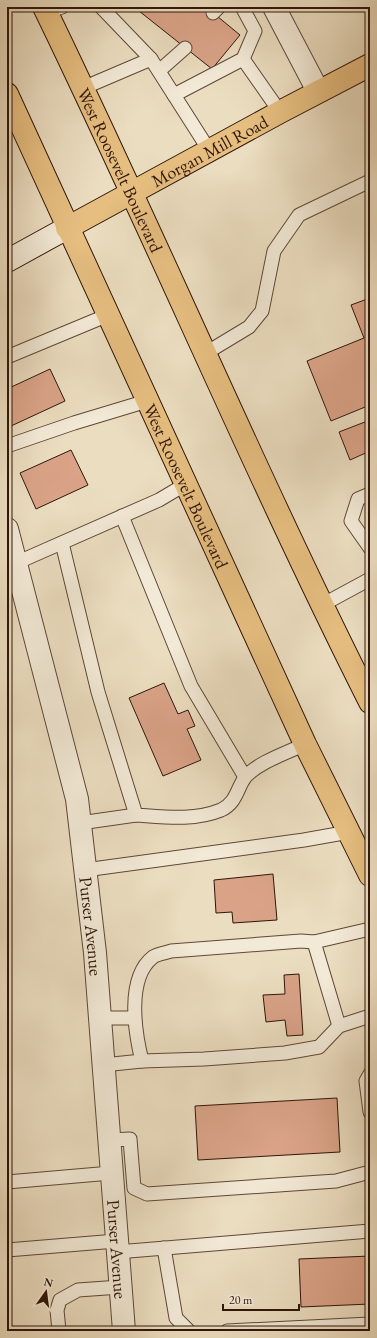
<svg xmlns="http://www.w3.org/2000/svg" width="377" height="1338" viewBox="0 0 377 1338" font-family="'EB Garamond',serif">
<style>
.building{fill:#daa388;stroke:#2f160a}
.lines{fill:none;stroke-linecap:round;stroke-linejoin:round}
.lane-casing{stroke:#5e4838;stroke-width:15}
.street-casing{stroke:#5e4838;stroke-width:24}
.secondary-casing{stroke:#2f160a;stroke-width:24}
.primary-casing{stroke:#2f160a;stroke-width:24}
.highway-casing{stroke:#2f160a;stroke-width:24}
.lane{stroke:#f2e9d6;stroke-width:13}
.street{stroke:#f2e9d6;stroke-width:22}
.secondary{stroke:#f2e9d6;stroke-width:22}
.primary{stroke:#e6be80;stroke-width:22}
.highway{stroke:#e6be80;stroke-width:22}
.labels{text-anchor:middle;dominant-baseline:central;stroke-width:4;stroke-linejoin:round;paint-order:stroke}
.street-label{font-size:18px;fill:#2f160a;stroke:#f2e9d6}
</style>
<rect width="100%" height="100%" fill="#ebddc0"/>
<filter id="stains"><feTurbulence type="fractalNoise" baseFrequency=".005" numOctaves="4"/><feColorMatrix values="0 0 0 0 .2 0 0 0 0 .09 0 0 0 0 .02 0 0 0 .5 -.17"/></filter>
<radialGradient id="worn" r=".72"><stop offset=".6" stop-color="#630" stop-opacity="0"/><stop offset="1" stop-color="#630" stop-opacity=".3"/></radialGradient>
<g class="building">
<path d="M134,7h72l34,28 -28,34z"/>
<path d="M370,298v107l-39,16 -24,-60 57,-23 -13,-33z"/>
<path d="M50,369l15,32 -54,25 -4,-7v-30z"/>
<path d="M370,420v31l-20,9 -11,-28z"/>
<path d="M71,450l17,35 -52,24 -16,-36z"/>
<path d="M164,683l14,31 10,-4 7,16 -8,3 14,31 -38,16 -34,-78z"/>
<path d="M273,874l4,46 -44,3 -1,-11 -16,1 -2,-33z"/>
<path d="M299,974l4,61 -16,1 -2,-16 -19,2 -3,-27 22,-1 -1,-19z"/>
<path d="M337,1098l3,54 -142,8 -3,-54z"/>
<path d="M370,1256v48l-69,3 -2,-48z"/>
</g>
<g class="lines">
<g class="lane-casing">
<g id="lane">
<path d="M101,7l50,52"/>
<path d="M47,12l15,-5"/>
<path d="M213,13l6,-6"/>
<path d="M243,59l37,53"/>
<path d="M159,71l26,-23"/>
<path d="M83,88l68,-29 58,91"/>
<path d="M174,95l69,-36 12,-28 -13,-24"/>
<path d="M206,353l43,-26 13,-16 12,-60 25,-36 71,-34"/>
<path d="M7,357l101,-42"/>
<path d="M7,446l67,-23 73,-22"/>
<path d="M370,494l-12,5 -7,22 19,27"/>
<path d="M122,516l69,170 54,91"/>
<path d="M62,543l36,149 38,123c29,2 58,6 85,-5 16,-7 16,-23 25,-34 15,-15 41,-23 59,-32"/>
<path d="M16,563l143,-63 27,-16"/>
<path d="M322,605l48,-26"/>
<path d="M356,676l14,-5"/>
<path d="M80,823l56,-8"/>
<path d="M85,870l219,-30 45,-8"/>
<path d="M370,929l-56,13 -13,-1 -130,10c-5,2 -14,3 -18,6 -27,21 -18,76 -11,104l62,-2 81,-6 34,-6 20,-21 31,-10"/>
<path d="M314,942l25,84"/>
<path d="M100,1018h34"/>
<path d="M103,1065l39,-4"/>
<path d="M370,1074l-4,7 4,31"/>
<path d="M109,1140l21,-1 4,49 13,6 189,-13 34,-9"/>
<path d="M7,1182l104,-9"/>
<path d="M164,1248l12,70 13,13"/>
<path d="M7,1250l109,-9"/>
<path d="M117,1252l253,-21"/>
<path d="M59,1331l-2,-21 3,-10 18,-10 42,-3"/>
<path d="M227,1331l143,-7"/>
</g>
</g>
<g class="street-casing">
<g id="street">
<path d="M274,7l44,84"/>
<path id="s1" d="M7,529l70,270 18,154 29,378"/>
</g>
</g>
<g class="secondary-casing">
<path id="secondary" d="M7,261l60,-33"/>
</g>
<g class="primary-casing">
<g id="primary">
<path id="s2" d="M67,228l213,-116 90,-47"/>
</g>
</g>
<g class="highway-casing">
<g id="highway">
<path id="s3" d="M44,7c112,230 211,467 326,695"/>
<path id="s4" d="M7,94l298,650 65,131"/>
</g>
</g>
<use href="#lane" class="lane"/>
<use href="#street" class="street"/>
<use href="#secondary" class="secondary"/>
<use href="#primary" class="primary"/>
<use href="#highway" class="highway"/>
</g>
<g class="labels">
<g class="street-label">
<text stroke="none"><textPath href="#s2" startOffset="162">Morgan Mill Road</textPath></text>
<text stroke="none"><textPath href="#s3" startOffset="180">West Roosevelt Boulevard</textPath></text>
<text stroke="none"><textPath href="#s4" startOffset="431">West Roosevelt Boulevard</textPath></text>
<text stroke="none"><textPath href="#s1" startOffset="407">Purser Avenue</textPath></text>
<text stroke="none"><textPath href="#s1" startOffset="731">Purser Avenue</textPath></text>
</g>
</g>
<rect width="377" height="1338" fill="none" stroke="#ebddc0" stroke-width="24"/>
<rect x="8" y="8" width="361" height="1322" fill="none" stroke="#2f160a" stroke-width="2"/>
<rect x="12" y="12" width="353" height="1314" fill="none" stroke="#2f160a"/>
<g transform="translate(46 1292) rotate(14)" stroke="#f2e9d6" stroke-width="3" paint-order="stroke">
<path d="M0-3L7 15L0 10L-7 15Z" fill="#2f160a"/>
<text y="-6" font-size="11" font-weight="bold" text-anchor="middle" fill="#2f160a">N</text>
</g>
<path d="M223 1304v6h76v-6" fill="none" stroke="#2f160a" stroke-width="2"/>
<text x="229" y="1304" font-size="12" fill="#2f160a" stroke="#f2e9d6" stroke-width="3" paint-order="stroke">20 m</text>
<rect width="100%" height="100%" filter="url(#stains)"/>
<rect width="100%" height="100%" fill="url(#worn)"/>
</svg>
